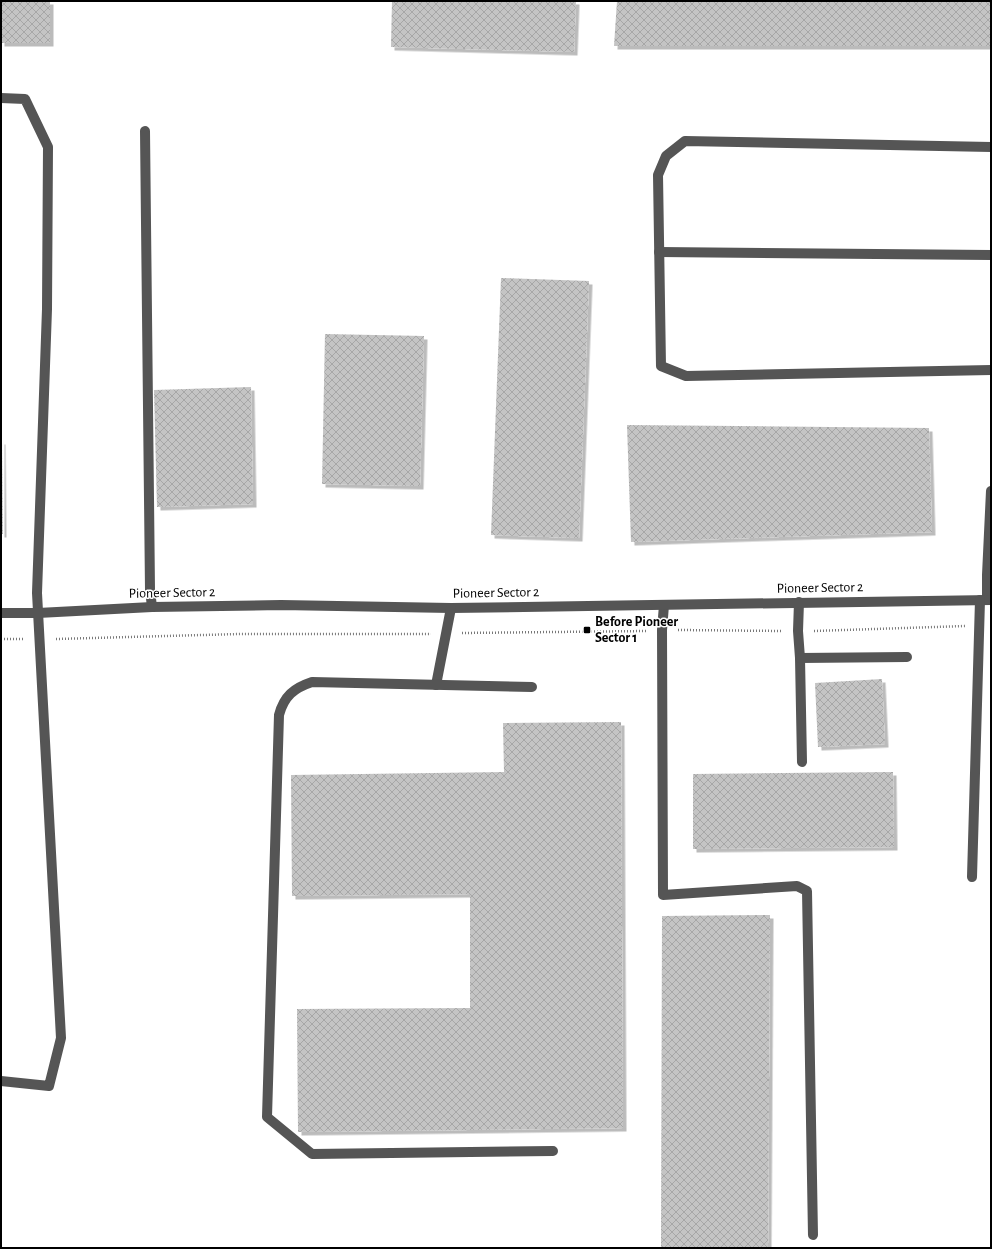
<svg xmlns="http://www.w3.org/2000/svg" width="992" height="1249" viewBox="0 0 992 1249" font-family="'Alegreya Sans',sans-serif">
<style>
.building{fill:url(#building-cross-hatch);filter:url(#shadow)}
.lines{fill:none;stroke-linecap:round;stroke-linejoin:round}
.path{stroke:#777;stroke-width:2.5;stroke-dasharray:1 2;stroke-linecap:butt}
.minor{stroke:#555;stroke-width:10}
.poi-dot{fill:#000;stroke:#fff;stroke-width:1.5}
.labels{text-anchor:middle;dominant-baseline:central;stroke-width:3;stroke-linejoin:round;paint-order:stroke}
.street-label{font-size:14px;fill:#000;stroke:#fff}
.poi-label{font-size:14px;font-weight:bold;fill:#000;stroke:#fff;text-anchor:start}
</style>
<defs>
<pattern id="building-cross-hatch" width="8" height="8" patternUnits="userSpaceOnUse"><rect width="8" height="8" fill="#c4c4c4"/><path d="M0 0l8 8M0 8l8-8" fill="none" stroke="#a7a7a7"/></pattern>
<filter id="shadow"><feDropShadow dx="3.5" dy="3.5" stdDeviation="0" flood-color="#0004"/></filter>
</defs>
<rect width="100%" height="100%" fill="#fff"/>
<g class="building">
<rect x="1" y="1" width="49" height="42"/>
<path d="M392,1h184l-2,51 -183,-5z"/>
<path d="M617,1h374v45h-377z"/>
<path d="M501,278l88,3 -10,257 -88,-3z"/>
<path d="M325,334l99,2 -4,150 -98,-2z"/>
<path d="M251,387l2,117 -96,3 -3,-117z"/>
<path d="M627,425l302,3 3,104 -301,10z"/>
<path d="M1,441h1l1,93h-2z"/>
<path d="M882,679l3,65 -67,3 -3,-64z"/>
<path d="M621,722l2,406 -325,4 -1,-123 173,-1v-114l-178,2 -1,-121 213,-3 -1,-49z"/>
<path d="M893,772l1,75 -201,2v-75z"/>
<path d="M770,915l-2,333h-107l1,-332z"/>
</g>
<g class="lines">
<g class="path">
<path d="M678,630l105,1"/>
<path d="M814,631l151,-5"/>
<path d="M462,633l185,-2"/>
<path d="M1,639h24"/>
<path d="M56,639l183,-5h192"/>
</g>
<g class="minor">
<path d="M1,98l24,1 23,48 -1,162 -10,284 24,445 -12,48 -48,-5"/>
<path d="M145,131l5,459 2,17"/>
<path d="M991,147l-306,-6 -19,15 -8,19 3,191 25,10 305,-6"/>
<path d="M659,252l332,3"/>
<path d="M987,600v-25l4,-84"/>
<path d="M799,602l-1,29 2,27 2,104"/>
<path d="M664,605l-2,25 1,265 134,-9 10,5 6,344"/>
<path d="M1,613h37l114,-6 129,-2 170,3 540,-8"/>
<path d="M800,658l107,-1"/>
<path d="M436,685l15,-77"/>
<path d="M532,687l-220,-5c-18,6 -28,14 -33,33l-12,402 45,37 241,-3"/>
<path d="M972,877l8,-277"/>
</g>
</g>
<rect class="poi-dot" x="583" y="626" width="8" height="8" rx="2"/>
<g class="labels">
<g class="street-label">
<text transform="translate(820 588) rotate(-1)">Pioneer Sector 2</text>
<text transform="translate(172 593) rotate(-1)">Pioneer Sector 2</text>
<text transform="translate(496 593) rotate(-1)">Pioneer Sector 2</text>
</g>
<g class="poi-label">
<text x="595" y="622">Before Pioneer<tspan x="595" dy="16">Sector 1</tspan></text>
</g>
</g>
<rect width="992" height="1249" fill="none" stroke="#000000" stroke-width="4"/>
</svg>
